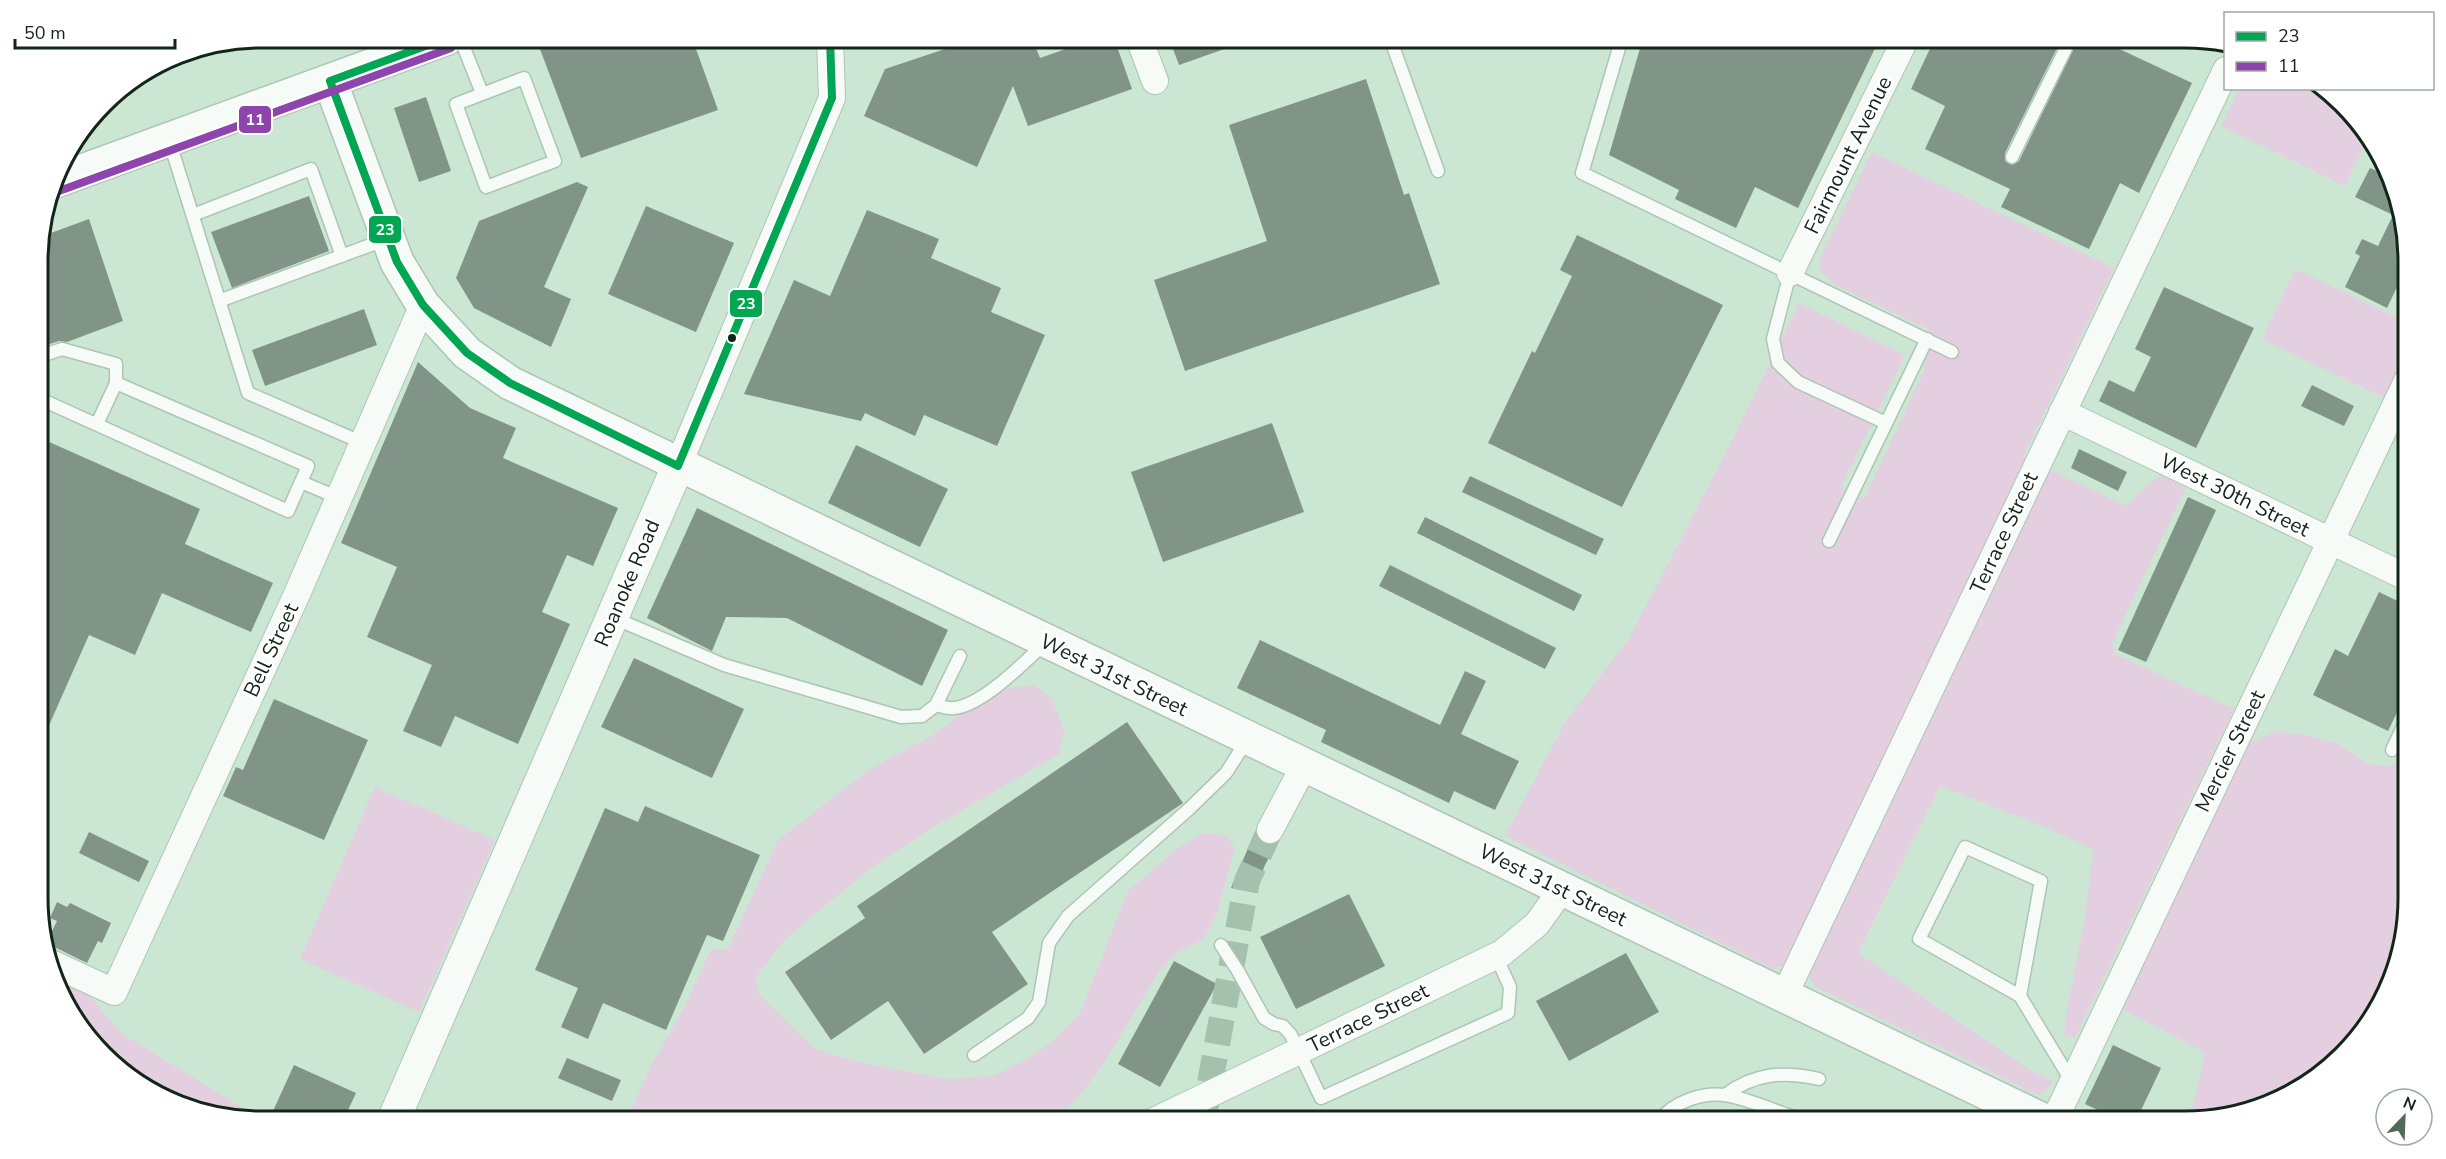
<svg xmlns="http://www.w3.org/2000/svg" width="2446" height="1159" viewBox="0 0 2446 1159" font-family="'Nunito Sans',sans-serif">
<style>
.green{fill:#e4cfe0}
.building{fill:#809587}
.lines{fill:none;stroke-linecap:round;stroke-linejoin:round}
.minor-tunnel{stroke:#a6c0ae;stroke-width:26;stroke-dasharray:26 13;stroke-linecap:butt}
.service-casing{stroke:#aec4b5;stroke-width:15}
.minor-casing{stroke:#aec4b5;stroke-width:28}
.tertiary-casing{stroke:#aec4b5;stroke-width:34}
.secondary-casing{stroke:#aec4b5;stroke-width:36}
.service{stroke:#f7fbf8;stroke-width:12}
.minor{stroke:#f7fbf8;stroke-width:26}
.tertiary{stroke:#f7fbf8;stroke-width:32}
.secondary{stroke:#f7fbf8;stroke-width:33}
.bus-1-casing{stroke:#fff;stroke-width:12}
.bus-2-casing{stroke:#fff;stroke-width:12}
.bus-1{stroke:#00a651;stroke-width:8}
.bus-2{stroke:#8e44ad;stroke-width:8}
.bus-dot{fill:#122519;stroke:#fff;stroke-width:2}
.labels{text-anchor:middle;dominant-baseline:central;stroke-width:6;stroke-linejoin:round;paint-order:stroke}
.street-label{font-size:21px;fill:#122519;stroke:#fff}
.rim{fill:none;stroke:#122519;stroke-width:3}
.line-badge{stroke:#fff;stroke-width:2}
.badge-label{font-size:16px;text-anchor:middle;font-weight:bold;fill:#fff}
</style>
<rect width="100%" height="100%" fill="#cbe7d3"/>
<g class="green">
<path d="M2239,89h87l37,36 6,11 -24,50 -124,-60z"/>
<path d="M1872,152l242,116 -91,189 103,49 34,-32 26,14 -74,155 3,11 119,55 -159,329 -11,-4 3,-24 17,-87 9,-74 -55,-25 -98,-38 -82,167 172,117 23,11 -6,9 -9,5 -222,-108 -7,-9 1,-14 -22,-1 -14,6 -269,-133 60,-114 63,-82 106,-203 65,-134 106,52 -65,133 24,11 60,-128 4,-42 -93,-44 -14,-12 -2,-12z"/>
<path d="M2295,269l112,53v33l-21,44 -124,-60z"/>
<path d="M1033,685l19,13 12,34 -5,22 -129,75 -59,39 -85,70 -30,39 3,17 56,55 48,14 85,16 44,-3 34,-16 27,-19 27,-28 48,-122 50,-43 27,-15 22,3 8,12 -18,65 -13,26 -28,14 -16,17 -59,98 -27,34 -25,19h-423l27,-59 31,-54 27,-59h17l50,-109 92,-71 63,-34 40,-30 34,-16z"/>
<path d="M2277,731l30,4 31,9 31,20 24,2 15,-30v163l-17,85 -38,61 -43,39 -53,26 -67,11 15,-69 -84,-43 126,-265z"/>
<path d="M375,787l120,53 -76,172 -119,-53z"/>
<path d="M53,977l36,18 32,38 125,77 1,9 -72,-15 -50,-29 -42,-41z"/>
</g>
<g class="building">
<path d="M574,38h118l26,72 -137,48 -41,-109z"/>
<path d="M978,38h54l8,20 57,-20h17l18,51 -104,37 -15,-40 -36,81 -113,-51 21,-47z"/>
<path d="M1169,38h80l1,2 -71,25z"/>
<path d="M1643,38h237l-82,170 -43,-21 -19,41 -61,-29 4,-9 -70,-35z"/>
<path d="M1935,38h127l-57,115v8l7,4 7,-4 60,-123h17l96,45 -53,110 -19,-10 -31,66 -88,-42 9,-18 -85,-40 20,-43 -34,-17z"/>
<path d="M1366,79l38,116 5,-2 31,91 -255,87 -31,-91 113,-39 -38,-116z"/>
<path d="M426,97l25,74 -32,11 -25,-74z"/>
<path d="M2385,164l7,12 15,56v34l-20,42 -42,-21 15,-31 -5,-3 7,-14 16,7 15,-31 -38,-18 15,-29 10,4z"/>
<path d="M577,182l11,5 -44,100 27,12 -20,48 -77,-39 -18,-30 23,-57z"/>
<path d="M309,196l20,55 -97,37 -21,-56z"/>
<path d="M646,206l88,37 -38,89 -88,-38z"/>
<path d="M867,210l72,29 -8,19 70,30 -10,24 54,23 -48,111 -73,-31 -9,21 -50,-23 -4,8 -117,-27 50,-114 36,16z"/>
<path d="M89,219l34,102 -56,21 -8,-1 -21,7v-102l2,-9z"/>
<path d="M1577,235l146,70 -101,202 -134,-64 44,-92 3,2 37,-77 -12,-6z"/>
<path d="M2164,287l90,41 -58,120 -97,-47 10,-21 25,12 17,-35 -16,-8z"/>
<path d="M364,309l13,36 -112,41 -13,-36z"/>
<path d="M418,362l52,46 46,20 -13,30 115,50 -25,58 -26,-11 -25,57 28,12 -52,120 -63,-28 -14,31 -38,-16 29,-66 -65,-28 30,-70 -56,-24z"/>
<path d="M2312,385l42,21 -10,20 -43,-20z"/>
<path d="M1272,423l32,89 -141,50 -32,-90z"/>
<path d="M38,437l162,72 -15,35 88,39 -22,49 -89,-39 -27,62 -46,-20 -50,113z"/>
<path d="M856,445l92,44 -28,58 -92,-44z"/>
<path d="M2079,449l48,23 -9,19 -47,-23z"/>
<path d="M1470,476l134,63 -8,16 -134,-63z"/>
<path d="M2188,497l28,13 -70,152 -28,-12z"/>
<path d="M697,508l251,122 -26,56 -135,-68 -61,-1 -14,34 -65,-33z"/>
<path d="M1425,517l157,78 -8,16 -157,-78z"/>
<path d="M1390,565l166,83 -11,21 -166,-83z"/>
<path d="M2379,592l29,14v84l-20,41 -75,-36 22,-46 13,7z"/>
<path d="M1260,640l180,85 25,-54 21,10 -25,53 58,27 -24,49 -41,-19 -5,12 -128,-61 5,-12 -89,-42z"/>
<path d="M634,658l110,51 -32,69 -111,-51z"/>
<path d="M274,699l94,41 -44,100 -101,-44 13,-29 7,3z"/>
<path d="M1127,722l56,81 -191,129 36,52 -104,70 -36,-53 -57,39 -46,-68 80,-54 -8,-12z"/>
<path d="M645,806l115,49 -37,86 -16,-6 -41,95 -63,-27 -15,36 -27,-12 17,-39 -43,-18 70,-162 33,14z"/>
<path d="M89,832l60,29 -10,21 -60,-29z"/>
<path d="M1255,832l3,6 6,5h13l-13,24 -7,26 -26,-5z"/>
<path d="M1349,894l36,72 -89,43 -36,-72z"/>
<path d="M57,902l10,5 3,-4 41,20 -9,20 -4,-2 -11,22 -41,-20 11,-22 -7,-3z"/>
<path d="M1626,953l33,59 -90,49 -33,-60z"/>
<path d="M1174,961l43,23 -57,103 -42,-23z"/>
<path d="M2113,1045l48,23 -25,53h-15l-36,-17z"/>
<path d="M567,1058l54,22 -9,21 -54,-23z"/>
<path d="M294,1065l62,28 -13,28 -75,1z"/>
</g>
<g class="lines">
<path class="minor-tunnel" d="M1203,1121l44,-240 23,-51"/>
<g class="service-casing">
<g id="service">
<path d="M460,38l22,55"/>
<path d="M1390,38l48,133"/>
<path d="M1622,38l-40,135 370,179"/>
<path d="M524,78l31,83 -69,26 -30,-83z"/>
<path d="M169,140l79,253 115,50"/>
<path d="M2012,157l59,-119"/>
<path d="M193,215l118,-46 31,87"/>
<path d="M1790,273l-17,66 5,24 20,19 88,41"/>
<path d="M219,301l168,-62"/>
<path d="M38,357l24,-8 54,15v19l192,83 -20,45 -250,-113"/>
<path d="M97,424l19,-41"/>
<path d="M301,482l38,16"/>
<path d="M1829,541l98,-202"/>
<path d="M614,618l110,47 177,52 21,-1 14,-11 24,-49"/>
<path d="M936,705c5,1 12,4 18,3 27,-2 70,-45 90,-64"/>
<path d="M2392,750l16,-34"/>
<path d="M1221,945l17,26 26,47 10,6 9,2 8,9 30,63 187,-85 2,-26 -14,-31"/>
<path d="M2020,996l-101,-57 46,-92 76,34 -21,115 52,86"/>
<path d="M974,1055l54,-37 11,-16 10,-59 19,-27 121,-107 37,-36 21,-33"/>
<path d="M1725,1095c30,-22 58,-24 94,-16"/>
<path d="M1659,1121c14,-19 43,-29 66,-26 22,3 57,19 80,26"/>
</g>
</g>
<g class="minor-casing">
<g id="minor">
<path d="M1139,38l16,43"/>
<path d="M1790,273l116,-235"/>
<path d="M2062,412l346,166"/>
<path d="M678,466l154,-368 -2,-60"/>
<path d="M1270,830l34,-64"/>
<path d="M49,962l65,30 183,-398 126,-289"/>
<path d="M1784,996l442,-926"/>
<path d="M1154,1121l348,-168 35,-29 25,-35"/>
<path d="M2054,1121l353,-740"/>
</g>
</g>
<g class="tertiary-casing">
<path id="tertiary" d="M393,1121l285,-655"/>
</g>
<g class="secondary-casing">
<g id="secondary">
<path d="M330,81l67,181 26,43 44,48 43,30 1535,738"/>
<path d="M55,181l392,-143"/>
</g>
</g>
<use href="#service" class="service"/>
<use href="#minor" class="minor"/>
<use href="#tertiary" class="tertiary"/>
<use href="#secondary" class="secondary"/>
<g class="bus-1-casing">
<path id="bus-1" d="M447,38l-117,43 67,181 26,43 44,48 43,30 168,83 154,-368 -2,-60"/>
</g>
<g class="bus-2-casing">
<path id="bus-2" d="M59,191l392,-143"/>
</g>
<use href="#bus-1" class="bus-1"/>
<use href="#bus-2" class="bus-2"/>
</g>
<circle class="bus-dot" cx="732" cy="338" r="5"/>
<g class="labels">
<g class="street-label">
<text transform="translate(1848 155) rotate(-64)">Fairmount Avenue</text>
<text transform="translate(2235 495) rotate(26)">West 30th Street</text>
<text transform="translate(2004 533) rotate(-65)">Terrace Street</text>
<text transform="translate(627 583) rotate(-67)">Roanoke Road</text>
<text transform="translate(271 650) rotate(-65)">Bell Street</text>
<text transform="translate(1114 675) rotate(26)">West 31st Street</text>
<text transform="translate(2230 751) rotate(-64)">Mercier Street</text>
<text transform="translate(1553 885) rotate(26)">West 31st Street</text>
<text transform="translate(1368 1018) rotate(-26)">Terrace Street</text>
</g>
</g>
<path d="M0 0H2446V1159H0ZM261 48H2185A213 213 0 0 1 2398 261V898A213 213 0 0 1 2185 1111H261A213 213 0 0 1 48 898V261A213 213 0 0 1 261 48Z" fill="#fff" fill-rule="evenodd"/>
<path class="rim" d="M261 48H2185A213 213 0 0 1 2398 261V898A213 213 0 0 1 2185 1111H261A213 213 0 0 1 48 898V261A213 213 0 0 1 261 48Z"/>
<g class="line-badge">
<rect x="238" y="105" width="34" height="29" rx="6" fill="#8e44ad"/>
<rect x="368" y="215" width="34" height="29" rx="6" fill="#00a651"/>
<rect x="729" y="289" width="34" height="29" rx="6" fill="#00a651"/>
</g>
<g class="badge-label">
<text x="255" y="125">11</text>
<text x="385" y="235">23</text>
<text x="746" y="309">23</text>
</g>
<rect x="2224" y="12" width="210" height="78" fill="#ffffff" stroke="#a0a8a3" stroke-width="1.5"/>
<rect x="2236" y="32" width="30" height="9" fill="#00a651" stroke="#a0a8a3" stroke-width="1.5"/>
<text x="2278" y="42" font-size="18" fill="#122519">23</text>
<rect x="2236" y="62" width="30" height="9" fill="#8e44ad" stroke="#a0a8a3" stroke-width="1.5"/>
<text x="2278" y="72" font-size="18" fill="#122519">11</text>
<g transform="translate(2404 1117) rotate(23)"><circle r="28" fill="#ffffff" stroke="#a0a8a3" stroke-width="1.5"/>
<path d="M0-4.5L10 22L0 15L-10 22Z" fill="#53695a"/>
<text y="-9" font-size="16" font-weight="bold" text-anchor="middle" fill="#122519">N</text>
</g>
<path d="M15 39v9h160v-9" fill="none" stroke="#122519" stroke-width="3"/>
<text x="24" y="39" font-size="18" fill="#122519" stroke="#ffffff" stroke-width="4.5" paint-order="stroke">50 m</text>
</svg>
